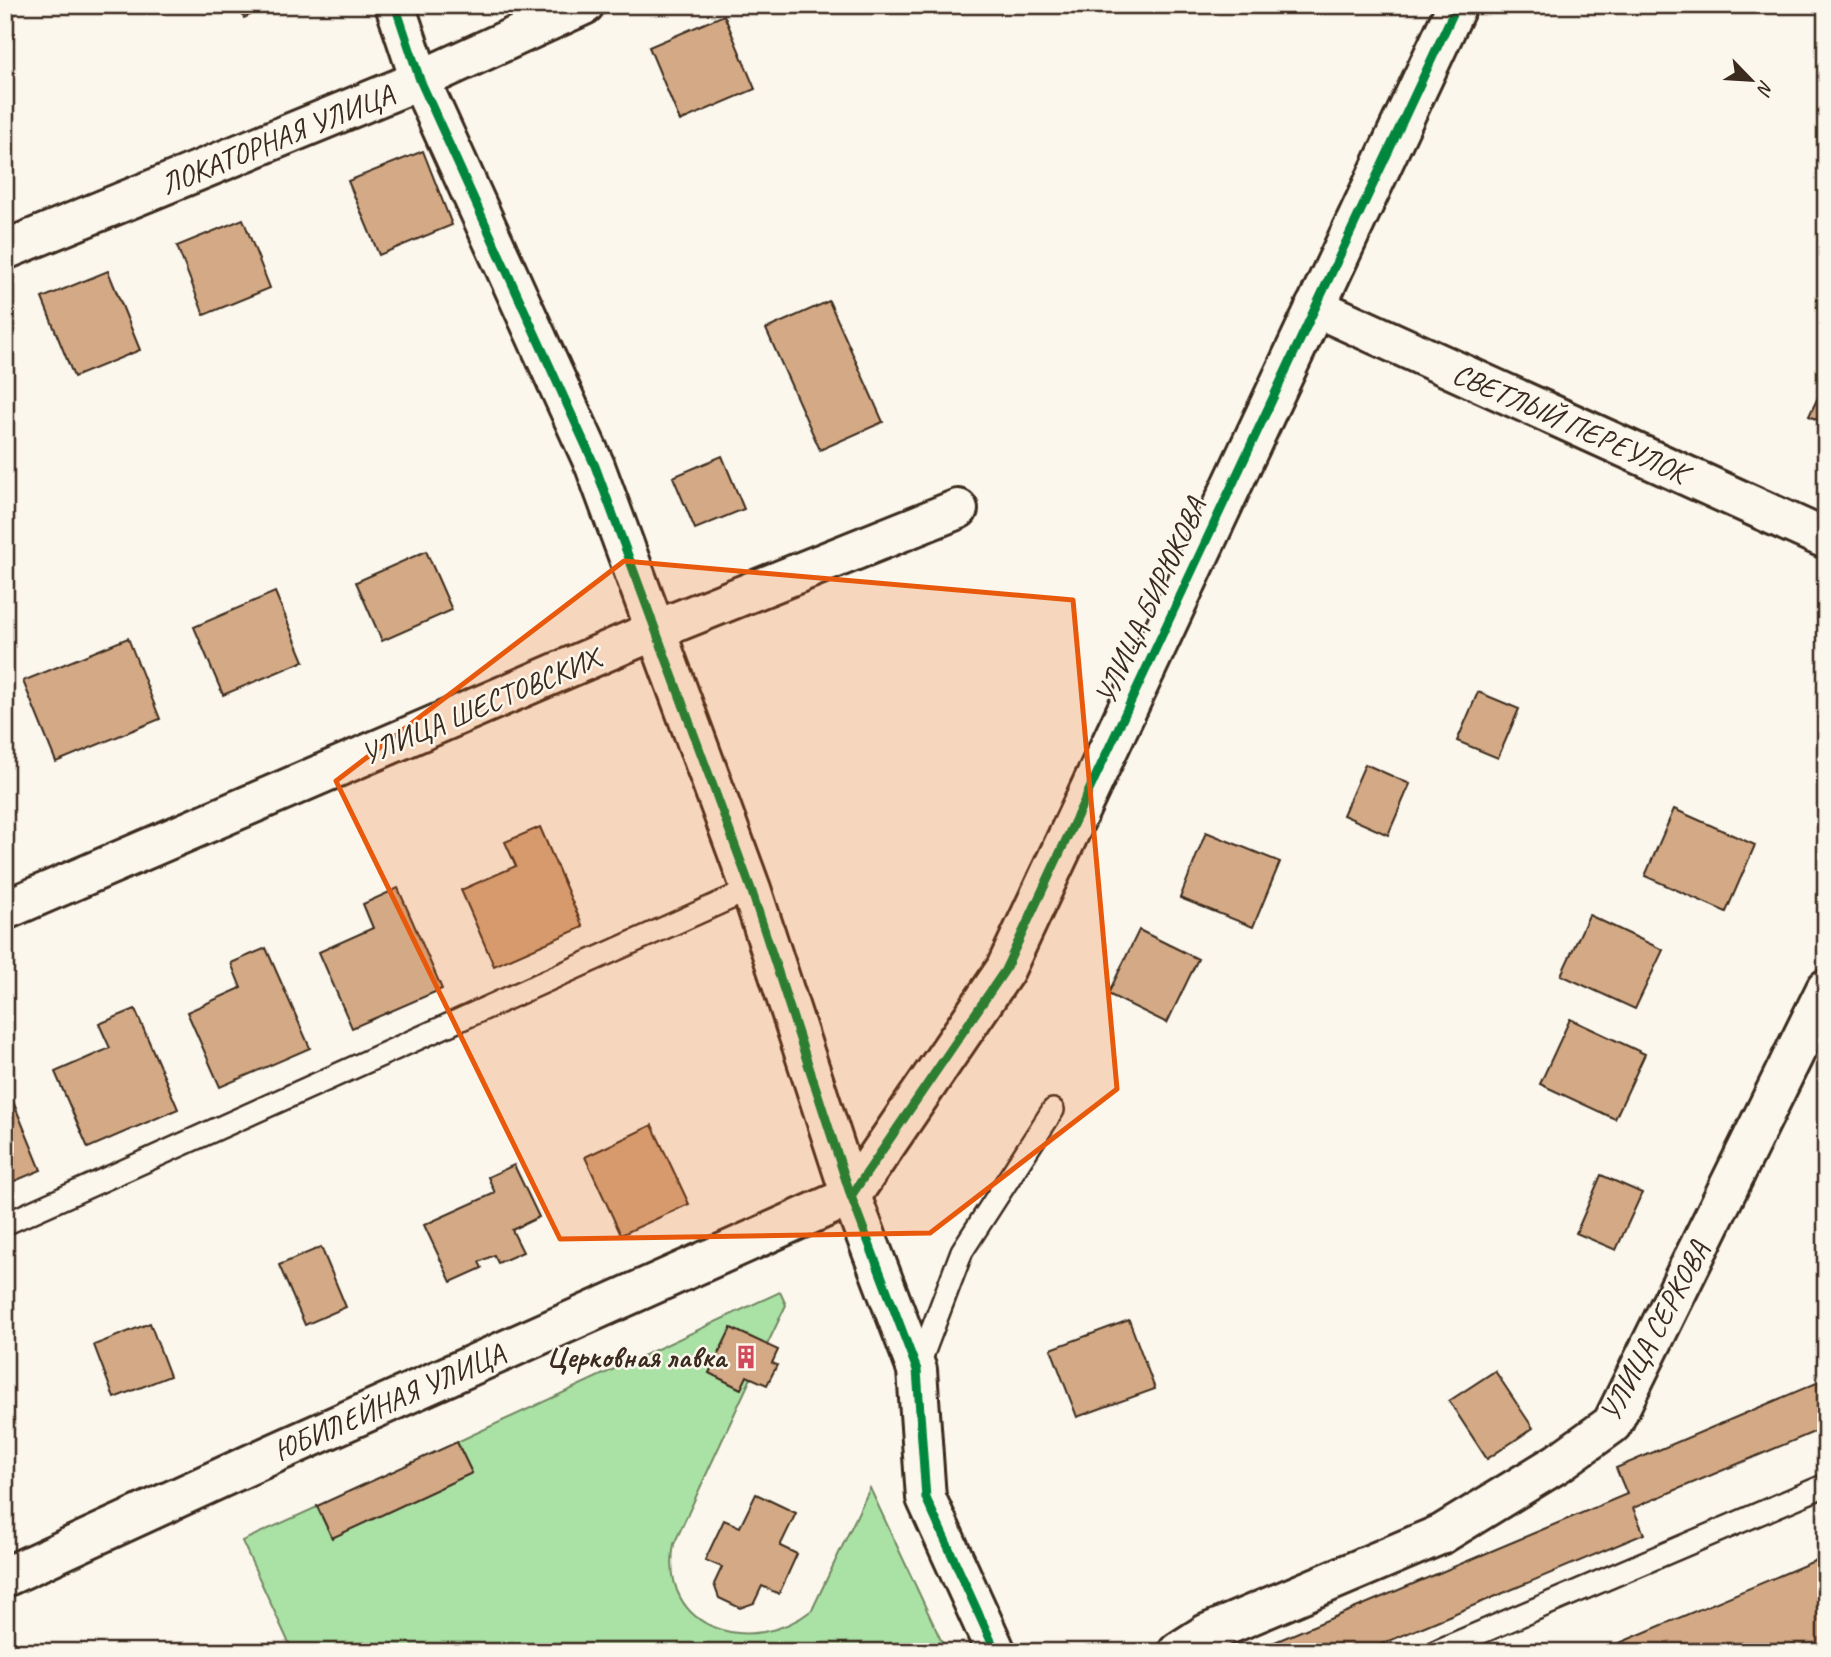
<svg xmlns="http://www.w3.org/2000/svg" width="1831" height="1657" viewBox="0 0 1831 1657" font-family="Caveat,sans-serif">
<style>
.green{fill:#aae2a5;stroke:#728662;stroke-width:2}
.building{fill:#d3aa85;stroke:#3b2a1e;stroke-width:2}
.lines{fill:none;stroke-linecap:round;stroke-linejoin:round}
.service-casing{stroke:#3b2a1e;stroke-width:26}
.minor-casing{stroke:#3b2a1e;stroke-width:44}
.tertiary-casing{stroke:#3b2a1e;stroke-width:44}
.service{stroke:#fbf7ec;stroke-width:21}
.minor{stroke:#fbf7ec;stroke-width:38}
.tertiary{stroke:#fbf7ec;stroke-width:38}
.cycleway-casing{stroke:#fbf7ec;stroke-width:13}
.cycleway{stroke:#00873e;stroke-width:9}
.marked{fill:#e8590c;fill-opacity:0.2;stroke:#e8590c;stroke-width:5;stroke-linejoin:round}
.labels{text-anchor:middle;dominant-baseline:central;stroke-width:5;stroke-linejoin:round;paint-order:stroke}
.street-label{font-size:30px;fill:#3b2a1e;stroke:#fbf7ec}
.poi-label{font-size:30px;font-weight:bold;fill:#3b2a1e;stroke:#fbf7ec;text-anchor:end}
</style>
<rect width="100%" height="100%" fill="#fbf7ec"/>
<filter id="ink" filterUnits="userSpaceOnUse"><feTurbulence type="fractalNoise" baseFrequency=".0143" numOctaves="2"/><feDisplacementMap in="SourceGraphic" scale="14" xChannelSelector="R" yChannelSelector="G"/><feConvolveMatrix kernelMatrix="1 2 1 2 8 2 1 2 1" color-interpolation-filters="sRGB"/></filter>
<g filter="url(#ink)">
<path class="green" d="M780,1292l6,13 -19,40 -36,-17 -22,45 31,16 7,-13 4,2 -77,166c-16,88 79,113 138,66l58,-122 76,163 -653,1 -51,-111 75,-34 15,31 140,-65 -15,-31z"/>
<g class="building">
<path d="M238,5h34l-28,13z"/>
<path d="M724,15l31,74 -75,32 -31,-74z"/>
<path d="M423,151l29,74 -73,30 -31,-74z"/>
<path d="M243,219l27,69 -66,27 -27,-69z"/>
<path d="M108,271l32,79 -66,27 -32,-79z"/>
<path d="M829,301l54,121 -63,28 -54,-121z"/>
<path d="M1826,381v43l-17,-8z"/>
<path d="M722,456l22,53 -49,20 -22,-52z"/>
<path d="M426,551l26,59 -70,31 -26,-59z"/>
<path d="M275,592l29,69 -81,34 -29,-68z"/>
<path d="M128,638l32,81 -104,43 -33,-81z"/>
<path d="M1478,692l41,17 -21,49 -41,-17z"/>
<path d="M1365,764l45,20 -22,51 -45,-20z"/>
<path d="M1674,809l81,36 -29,67 -81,-36z"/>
<path d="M540,827l43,100 -89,39 -33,-76 55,-24 -11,-24z"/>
<path d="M1206,832l74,30 -27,65 -73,-29z"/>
<path d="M398,888l44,101 -90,39 -33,-76 54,-24 -10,-24z"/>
<path d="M1589,915l74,35 -28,59 -74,-34z"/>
<path d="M1139,930l59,29 -31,64 -59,-29z"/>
<path d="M266,948l44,100 -90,39 -33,-75 54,-24 -10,-25z"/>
<path d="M135,1009l43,100 -90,39 -33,-76 55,-24 -11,-24z"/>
<path d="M1570,1019l75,35 -30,65 -75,-35z"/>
<path d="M5,1082l36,88 -36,15z"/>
<path d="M652,1125l37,79 -68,31 -36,-78z"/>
<path d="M514,1165l25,52 -27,13 11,22 -25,11 -4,-8 -15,7 3,6 -31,14 -27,-57 71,-32 -7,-16z"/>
<path d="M1601,1175l41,18 -26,57 -40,-17z"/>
<path d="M321,1247l25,60 -41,18 -26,-60z"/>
<path d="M1129,1320l26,69 -78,28 -26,-68z"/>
<path d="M150,1323l20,53 -56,22 -20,-53z"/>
<path d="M731,1328l47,22 -6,13 5,2 -10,20 -20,-9 -6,13 -32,-16z"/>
<path d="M1495,1371l38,57 -46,31 -38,-58z"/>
<path d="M1826,1379v48l-193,81 11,26 -281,118h-112l376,-158 -11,-26z"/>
<path d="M457,1442l15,31 -140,65 -15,-32z"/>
<path d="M756,1494l40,19 -16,33 17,8 -18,40 -17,-8 -8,17 -14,5 -21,-10 -5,-14 8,-17 -17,-7 19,-40 16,7z"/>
<path d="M1826,1556v89l-17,7h-211z"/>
</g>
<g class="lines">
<g class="service-casing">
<g id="service">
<path d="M5,1224l746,-335"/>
<path d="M918,1367l44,-116 91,-141"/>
<path d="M1435,1652l391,-167"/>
</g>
</g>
<g class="minor-casing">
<g id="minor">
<path d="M395,5l25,75 175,386 156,423 100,307"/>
<path d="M5,250l415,-170 164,-75"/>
<path d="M1315,307l511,232"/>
<path d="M5,910l651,-280 302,-121"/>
<path d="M851,1196l154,-226 452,-965"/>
<path d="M5,1577l268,-123 578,-258"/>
<path d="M1178,1652l28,-18 236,-100 116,-71 54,-39 214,-435"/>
</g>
</g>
<g class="tertiary-casing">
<path id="tertiary" d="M851,1196l66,174 9,128 70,154"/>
</g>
<use href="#service" class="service"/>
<use href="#minor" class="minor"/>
<use href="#tertiary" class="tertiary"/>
<g class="cycleway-casing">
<g id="cycleway">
<path d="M395,5l25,75 175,386 156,423 100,307 66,174 9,128 70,154"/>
<path d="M851,1196l154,-226 452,-965"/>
</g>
</g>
<use href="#cycleway" class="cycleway"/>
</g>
</g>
<path class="marked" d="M624,561l449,39 44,489 -187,144 -370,6 -224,-458z"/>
<defs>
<g id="building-bare" transform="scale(1.89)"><path d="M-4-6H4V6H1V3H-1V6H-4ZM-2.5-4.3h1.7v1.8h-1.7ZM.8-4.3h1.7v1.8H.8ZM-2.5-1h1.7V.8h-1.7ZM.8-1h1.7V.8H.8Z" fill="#d1495b" stroke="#fbf7ec" stroke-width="2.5" paint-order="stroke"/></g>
</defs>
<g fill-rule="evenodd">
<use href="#building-bare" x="746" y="1357"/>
</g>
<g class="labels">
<g class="street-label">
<text transform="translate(277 139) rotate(-22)">ЛОКАТОРНАЯ УЛИЦА</text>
<text transform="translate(1570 423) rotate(24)">СВЕТЛЫЙ ПЕРЕУЛОК</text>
<text transform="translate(1150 601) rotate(-65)">УЛИЦА БИРЮКОВА</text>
<text transform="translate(480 706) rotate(-23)">УЛИЦА ШЕСТОВСКИХ</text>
<text transform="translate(1654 1331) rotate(-62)">УЛИЦА СЕРКОВА</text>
<text transform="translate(389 1402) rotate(-24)">ЮБИЛЕЙНАЯ УЛИЦА</text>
</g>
<g class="poi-label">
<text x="726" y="1357">Церковная лавка</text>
</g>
</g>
<rect width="1831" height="1657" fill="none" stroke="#fbf7ec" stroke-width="28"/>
<rect x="14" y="14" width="1803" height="1629" fill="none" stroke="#3b2a1e" stroke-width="2.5" filter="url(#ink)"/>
<g transform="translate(1751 80) rotate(115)" stroke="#fbf7ec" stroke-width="5" paint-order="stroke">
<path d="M0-5L12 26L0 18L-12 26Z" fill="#3b2a1e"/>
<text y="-10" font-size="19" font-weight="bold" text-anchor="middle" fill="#3b2a1e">N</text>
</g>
</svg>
